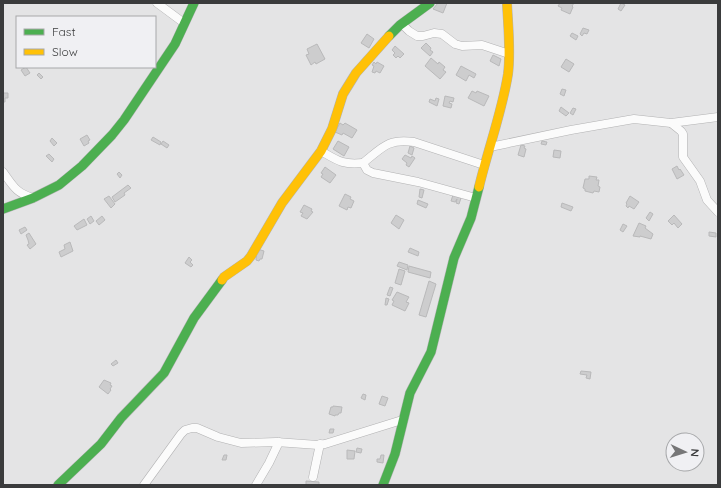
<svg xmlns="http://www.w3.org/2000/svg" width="721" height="488" viewBox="0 0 721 488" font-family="Quicksand,sans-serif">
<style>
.building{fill:#cdcdce;stroke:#b9b9ba}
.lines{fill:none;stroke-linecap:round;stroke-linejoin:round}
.street-casing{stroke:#b2b2b3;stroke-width:9}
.fast-casing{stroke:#b2b2b3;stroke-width:10}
.slow-casing{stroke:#b2b2b3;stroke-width:10}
.street{stroke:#fbfbfb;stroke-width:8}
.fast{stroke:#4caf50;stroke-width:9}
.slow{stroke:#ffc107;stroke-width:9}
</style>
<rect width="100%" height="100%" fill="#e4e4e5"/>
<g class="building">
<path d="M438,3h9l-4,10 -10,-4z"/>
<path d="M560,3h14l-2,3 1,1 -3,7 -9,-4 1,-2 -4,-2z"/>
<path d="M621,3l4,2 -4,6 -3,-2z"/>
<path d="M583,28l6,2 -2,4 -3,-1 -2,3 -2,-2z"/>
<path d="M572,33l6,3 -2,4 -6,-4z"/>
<path d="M367,34l7,5 -5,9 -8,-5z"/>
<path d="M426,43l5,5 -1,2 3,2 -3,4 -9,-8z"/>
<path d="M317,44l8,15 -9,5 -1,-2 -4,3 -5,-10 3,-1 -2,-5z"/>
<path d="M395,46l9,8 -4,4 -2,-2 -2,2 -3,-3 2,-2 -3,-3z"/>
<path d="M493,55l8,4 -2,7 -9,-5z"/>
<path d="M431,58l7,6 1,-2 6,5 -2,3 3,2 -6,7 -15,-13z"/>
<path d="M566,59l8,5 -5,8 -8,-5z"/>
<path d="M374,62l2,2 1,-2 7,4 -4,7 -4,-2 -1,2 -3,-1 2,-6 -2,-1z"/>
<path d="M461,66l15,8 -2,4 -5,-3 -3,6 -10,-6z"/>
<path d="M26,67l4,6 -5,3 -4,-6z"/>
<path d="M39,73l4,4 -2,2 -4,-4z"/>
<path d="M562,89l4,1 -2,6 -4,-2z"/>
<path d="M472,91l4,2 1,-2 12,5 -5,10 -16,-8z"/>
<path d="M3,93h5v5h-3v4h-2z"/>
<path d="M445,96l9,2 -1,4 -3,-1 -1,2 3,1 -1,4 -8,-2z"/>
<path d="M436,98l3,1 -2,7 -8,-4 1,-3 5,2z"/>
<path d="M561,107l8,6 -3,3 -7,-5z"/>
<path d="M573,108l3,1 -3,6 -3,-2z"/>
<path d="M340,123l3,2 2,-2 12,7 -5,8 -9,-5 -1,2 -7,-3z"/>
<path d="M87,135l3,5 -2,1 1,2 -5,3 -4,-7z"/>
<path d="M153,137l8,5 -1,3 -9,-5z"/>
<path d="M52,138l5,5 -3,3 -4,-5z"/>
<path d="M163,141l6,4 -2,3 -6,-4z"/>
<path d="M338,141l11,6 -5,9 -11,-7z"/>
<path d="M542,141l5,1 -1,3 -5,-1z"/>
<path d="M521,145l4,1 -1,2 2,1 -2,8 -6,-2z"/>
<path d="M410,146l4,2 -2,7 -4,-2z"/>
<path d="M554,150l7,1 -1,7 -7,-1z"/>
<path d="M49,154l5,5 -2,3 -6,-6z"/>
<path d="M405,155l6,3 1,-2 3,2 -6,9 -3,-2 1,-2 -5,-4z"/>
<path d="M677,166l2,4 1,-1 4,6 -7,4 -5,-10z"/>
<path d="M325,167l11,8 -6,8 -9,-6 2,-3 -2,-1z"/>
<path d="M119,172l3,3 -2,3 -3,-4z"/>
<path d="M589,176l8,1 -1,3h3l-1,6 2,1 -1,5 -5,-1 -1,2 -8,-2v-2l-2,-1 2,-9h4z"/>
<path d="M128,185l3,3 -7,5 1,2 -10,7 -3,-5z"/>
<path d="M420,189l4,1 -2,8 -3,-1z"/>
<path d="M345,194l6,3 -1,2 4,2 -3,7 -3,-1 -1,3 -8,-4z"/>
<path d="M453,195l8,3 -2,6 -3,-1 1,-4 -2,3 -4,-1z"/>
<path d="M109,196l6,8 -4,4 -7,-9z"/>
<path d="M630,196l9,6 -5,7 -5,-3 -1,2 -2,-2 1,-2 -1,-1z"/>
<path d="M418,200l10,4 -2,4 -9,-4z"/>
<path d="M562,203l11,4 -2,4 -10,-4z"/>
<path d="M304,205l8,4 -1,2 2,1 -6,7 -6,-3 2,-3 -3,-1z"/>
<path d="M650,212l3,2 -4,7 -3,-3z"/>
<path d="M396,215l8,5 -5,9 -8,-6z"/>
<path d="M674,215l8,9 -4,4 -4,-5 -2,2 -4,-4z"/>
<path d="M91,216l3,5 -4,3 -3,-5z"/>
<path d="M102,216l3,4 -6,5 -3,-4z"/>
<path d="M84,219l3,6 -10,5 -3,-4z"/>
<path d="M639,223l7,3 -1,2 8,6 -2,5 -11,-3v1l-7,-1z"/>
<path d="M623,224l4,2 -4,6 -3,-2z"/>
<path d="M25,227l2,3 -6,4 -2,-4z"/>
<path d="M709,232l7,1v4l-7,-1z"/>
<path d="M29,233l7,11 -6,5 -3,-4 2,-1 -1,-4 -2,-5z"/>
<path d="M70,242l3,9 -12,6 -2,-5 6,-3 -1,-4z"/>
<path d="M410,248l9,4 -1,4 -10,-4z"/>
<path d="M257,249l7,2 -2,8h-2l-1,2 -3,-1z"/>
<path d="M189,257l3,3 -2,2 3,3 -2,2 -6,-4z"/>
<path d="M399,262l9,3 -1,5 -10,-4z"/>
<path d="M409,266l22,6 -1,6 -22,-6z"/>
<path d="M399,269l6,2 -4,14 -6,-2z"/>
<path d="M429,281l7,3 -10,33 -7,-2z"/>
<path d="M390,287l3,1 -3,8 -3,-1z"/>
<path d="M397,292l12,5 -3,5 3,1 -4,8 -13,-6 2,-4 -2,-1z"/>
<path d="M386,298l3,1 -2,6h-2z"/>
<path d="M116,360l2,3 -5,3 -2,-2z"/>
<path d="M581,371l10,1 -1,7 -4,-1 1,-3 -7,-1z"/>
<path d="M104,380l7,3 -1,2 2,1 -2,3 1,1 -3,4 -9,-7z"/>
<path d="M363,394l3,1 -1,5 -4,-2z"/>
<path d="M382,396l6,2 -3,8 -6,-2z"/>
<path d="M333,406l9,1 -1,6h-2l-1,2h-3v1l-6,-2 2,-7h2z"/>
<path d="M330,429h4l-1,4h-4z"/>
<path d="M357,448l5,1 -1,4 -5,-1z"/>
<path d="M347,450l8,1 -1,8h-7z"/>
<path d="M224,455h3l-1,5h-4z"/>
<path d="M381,455h3l-1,8 -6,-1v-3h3z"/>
<path d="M306,481l13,1v3h-13z"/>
</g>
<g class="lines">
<g class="street-casing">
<g id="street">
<path d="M157,3l27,20"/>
<path d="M402,24l7,7 8,5h6l11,-3 8,1 13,10 7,2 20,-1 27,9"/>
<path d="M671,123l10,8 2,3v23l17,24 7,19 11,12"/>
<path d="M490,147l81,-17 63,-11 37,4 47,-6"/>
<path d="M321,151c17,10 22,14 42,12l4,7 6,3 45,9 58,16"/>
<path d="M363,163c19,-15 25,-25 51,-21l70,23"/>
<path d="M3,172c10,14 13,21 30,26"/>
<path d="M313,477l7,-33"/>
<path d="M144,485l37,-51 4,-4 7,-2h5l21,9 23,6 35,-1 42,3 7,-1 77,-24"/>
<path d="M256,485l13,-22 10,-21"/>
</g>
</g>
<g class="fast-casing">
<g id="fast">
<path d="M389,36l11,-11 30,-22"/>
<path d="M3,209l30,-11 26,-13 23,-19 30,-31 12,-15 51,-76 19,-41"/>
<path d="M58,485l43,-41 20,-26 43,-45 30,-55 28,-38"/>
<path d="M383,485l12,-31 15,-61 21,-41 23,-94 17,-40 8,-31"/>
</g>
</g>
<g class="slow-casing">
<g id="slow">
<path d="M479,187c9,-38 23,-75 29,-113 3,-23 0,-48 -1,-71"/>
<path d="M222,280l2,-3 23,-16 4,-5 31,-53 39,-52 11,-22 11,-35 13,-21 33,-37"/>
</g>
</g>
<use href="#street" class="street"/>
<use href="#fast" class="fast"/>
<use href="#slow" class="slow"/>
</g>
<rect width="721" height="488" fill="none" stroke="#3a3b3c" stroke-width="8"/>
<rect x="16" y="16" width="140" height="52" fill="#f0f0f3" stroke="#a7a8aa"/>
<rect x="24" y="29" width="20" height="6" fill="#4caf50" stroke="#a7a8aa"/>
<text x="52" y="36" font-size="12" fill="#3a3b3c">Fast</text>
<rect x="24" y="49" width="20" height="6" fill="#ffc107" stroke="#a7a8aa"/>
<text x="52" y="56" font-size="12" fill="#3a3b3c">Slow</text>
<g transform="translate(685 452) rotate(94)"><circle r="19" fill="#f0f0f3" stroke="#a7a8aa"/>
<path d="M0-3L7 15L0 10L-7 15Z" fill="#767677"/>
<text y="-6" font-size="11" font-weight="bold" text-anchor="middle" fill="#3a3b3c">N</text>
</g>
</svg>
